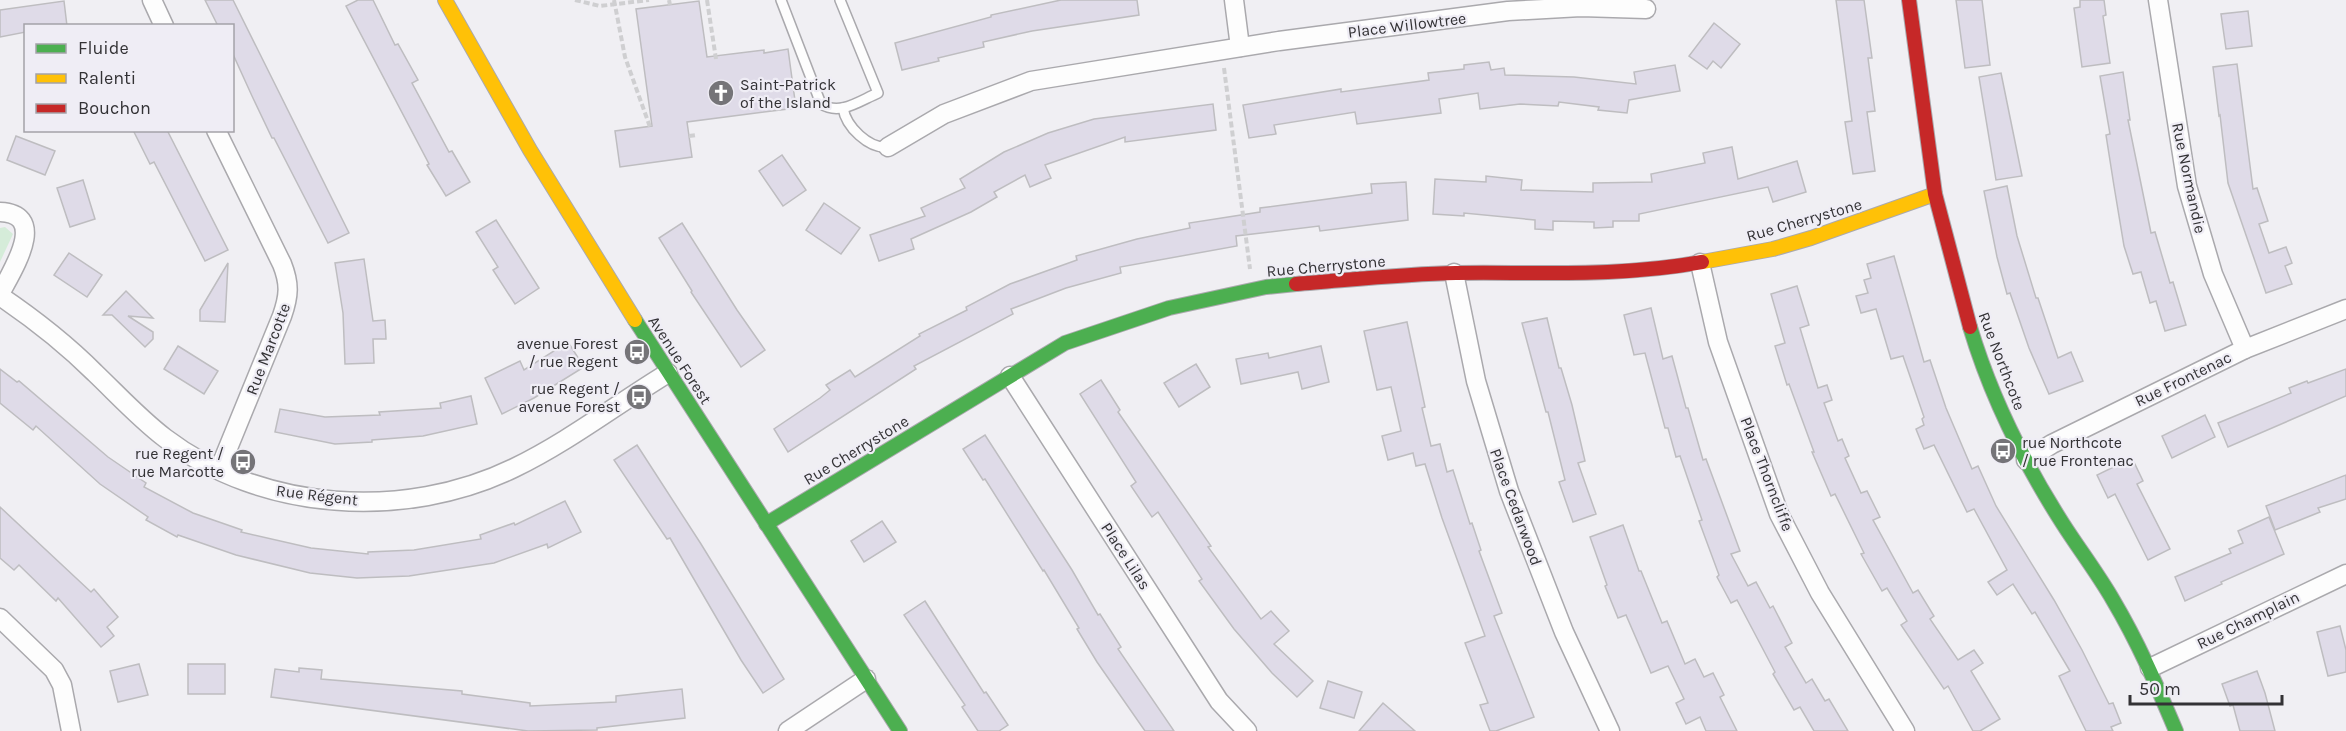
<svg xmlns="http://www.w3.org/2000/svg" width="2346" height="731" viewBox="0 0 2346 731" font-family="Karla,sans-serif">
<style>
.green{fill:#d5ecd9}
.building{fill:#dfdbe8;stroke:#bebdc0;stroke-width:1.5}
.lines{fill:none;stroke-linecap:round;stroke-linejoin:round}
.lane-casing{stroke:#aaa9ad;stroke-width:12}
.street-casing{stroke:#aaa9ad;stroke-width:21}
.fast-casing{stroke:#aaa9ad;stroke-width:16}
.slow-casing{stroke:#aaa9ad;stroke-width:16}
.jam-casing{stroke:#aaa9ad;stroke-width:16}
.path{stroke:#cfcfd1;stroke-width:4;stroke-dasharray:6 3;stroke-linecap:butt}
.lane{stroke:#fdfdfd;stroke-width:9}
.street{stroke:#fdfdfd;stroke-width:18}
.fast{stroke:#4caf50;stroke-width:14}
.slow{stroke:#ffc107;stroke-width:14}
.jam{stroke:#c62828;stroke-width:14}
.labels{text-anchor:middle;dominant-baseline:central;stroke-width:4.5;stroke-linejoin:round;paint-order:stroke}
.street-label{font-size:16px;fill:#333235;stroke:#efedf5}
.poi-label{font-size:16px;fill:#333235;stroke:#efedf5;text-anchor:end}
</style>
<rect width="100%" height="100%" fill="#f0eff3"/>
<path class="green" d="M5,227l8,7 -13,28v-34z"/>
<g class="building">
<path d="M205,0h28l116,233 -21,10 -54,-105h-2l-20,-42 -20,-44v-26h-14z"/>
<path d="M358,0h15l22,45 3,-1 20,36 -6,3 37,69 3,-1 18,31 -24,14 -19,-31 2,-1 -83,-158z"/>
<path d="M1061,0h76l2,15 -107,16 -49,11 1,5 -46,11 1,3 -37,9 -7,-27 96,-26v-2z"/>
<path d="M1836,0h28l8,58h-4l7,53 -8,1 8,59 -22,3 -8,-52 7,-1z"/>
<path d="M1956,0h26l8,65 -25,3z"/>
<path d="M2080,0h24l2,15 -3,1 7,47 -28,4 -8,-59 6,-1z"/>
<path d="M64,1l3,25h-41v6l-26,5v-27z"/>
<path d="M699,1l8,56 57,-7v3l24,-4 8,59 -109,14 5,35 -72,10 -5,-36 37,-5 -16,-117z"/>
<path d="M2248,11l4,35 -26,3 -5,-35z"/>
<path d="M1714,23l26,21 -19,24 -8,-7 -6,8 -18,-13z"/>
<path d="M1489,62l2,8 13,-2 1,7 69,2 62,7 -2,-12 41,-7 5,26 -51,9 -2,13 -29,-3 1,-3 -40,-5 -1,4 -38,-2 -40,5 -2,-16 -39,6 2,14 -84,11 -2,-12 -81,13 2,9 -27,4 -6,-33 98,-16v3l88,-12 -1,-7 36,-4v-4z"/>
<path d="M2237,64l16,125 4,-1 11,33 -9,3 10,29 17,-6 6,16 -7,3 7,18 -26,9 -38,-110 -8,-68 -1,1 -6,-49z"/>
<path d="M2123,72l7,48h-2l23,113 4,-1 15,51 3,-1 13,43 -21,6 -9,-30 -6,2 -9,-31 -8,2 -9,-28 -10,-60 -8,-51 4,-1 -10,-58z"/>
<path d="M2001,73l21,103 -26,4 -17,-103z"/>
<path d="M1213,104l3,26 -91,12v-5l-80,28 6,13 -21,9 -5,-12 -31,17 3,5 -26,15 -60,27 3,10 -35,12 -9,-26 55,-19 -4,-8 44,-20 -5,-9 44,-27 44,-19 46,-14z"/>
<path d="M133,130h34l61,120 -23,11 -51,-99 -4,2z"/>
<path d="M16,136l39,15 -10,24 -38,-15z"/>
<path d="M1732,147l6,32 59,-18 9,31 -33,10 -5,-15 -129,27v7h-26v6l-19,1v-6l-41,-1v9l-18,-1v-9l-71,-7v3l-31,-2 2,-35 51,3v-6l36,4 -1,10 72,2v-9l59,-1 -1,-8 54,-11 -2,-10z"/>
<path d="M782,155l24,35 -23,16 -24,-35z"/>
<path d="M83,180l12,39 -25,8 -13,-39z"/>
<path d="M1406,182l2,38 -88,11 -1,-5 -83,10 1,10 -117,21 1,6 -55,15 -55,21 2,5 -99,52 2,3 -128,83 -14,-23 46,-31 10,-8 -4,-5 24,-15 5,7 65,-41 -1,-2 48,-24 -1,-3 44,-23 67,-24 -1,-4 61,-17 53,-11 -1,-5 71,-11v-4l112,-15 -1,-9z"/>
<path d="M2007,186l10,50 19,62h2l20,60 13,-6 12,29 -34,13 -20,-46 -19,-55 -3,1 -10,-37 -13,-66z"/>
<path d="M824,203l36,25 -19,26 -35,-24z"/>
<path d="M496,220l43,68 -24,16 -22,-34 5,-3 -22,-35z"/>
<path d="M682,223l55,87 28,40 -24,17 -50,-75 1,-1 -33,-53z"/>
<path d="M69,253l33,22 -15,22 -33,-22z"/>
<path d="M1894,256l30,106 6,-2 16,48 26,61 6,-3 18,40 58,94 28,50 27,54 4,-1 8,20 -10,4 2,4h-27l-27,-55 11,-5 -35,-59 -3,2 -19,-30 -16,11 -9,-13 19,-12 -33,-61 -7,3 -33,-67 -10,4 -8,-20 8,-4 -2,-6 2,-2 -21,-61 -12,3 -15,-50 -15,4 -5,-17 12,-3 -4,-13 7,-2 -4,-14z"/>
<path d="M364,259l9,62 12,-1 1,19h-13l1,24 -29,1 -2,-51 -8,-50z"/>
<path d="M228,263l-3,59 -25,-1v-11z"/>
<path d="M1797,286l12,39 -9,3 18,60 9,-3 5,15 -8,3 14,38 4,-2 7,17 -4,2 16,35 6,-2 13,26 -7,3 40,73 5,-3 16,26 -4,3 28,41 16,-10 9,13 -12,8 29,48 -20,12h-7l-25,-45 -4,3 -43,-64 6,-4 -20,-33 -5,3 -21,-37 3,-1 -29,-59 -4,2 -19,-44h2l-25,-68 -2,1 -12,-39 10,-3 -14,-49z"/>
<path d="M126,291l27,27 -25,-2 25,16v7l-8,8 -33,-32h-9z"/>
<path d="M1651,308l12,51 9,-3 14,52h2l15,52 3,-1 34,92 -9,3 17,32 8,-4 14,26 3,-2 19,37 -7,4 21,36 6,-4 13,22 4,-2 19,32h-34l-14,-24 -6,3 -21,-36 2,-2 -38,-72 -6,3 -14,-26 2,-2 -20,-54 3,-1 -22,-64 -4,1 -8,-29h-3l-20,-75 -11,2 -10,-40z"/>
<path d="M1547,318l12,50h2l11,37 13,56 -7,2 18,51 -23,8 -14,-40 6,-2 -17,-68h-2l-24,-89z"/>
<path d="M1407,322l18,85 -3,1 9,38 9,-2 7,28 6,-2 17,54 2,-1 9,27 -2,1 23,62 -8,3 40,101 -38,14h-6l-10,-26 8,-2 -23,-60 20,-7 -43,-118 -17,-54 -9,2 -3,-13 -25,7 -6,-24 19,-5 -10,-44 -14,3 -13,-59z"/>
<path d="M568,342l16,25 -50,31 -32,16 -17,-36 35,-17 4,9z"/>
<path d="M178,346l40,25 -14,23 -40,-25z"/>
<path d="M1321,346l8,36 -27,7 -4,-17 -57,12 -5,-25 32,-6 1,5z"/>
<path d="M1196,364l14,23 -31,20 -15,-24z"/>
<path d="M0,369l17,13 2,-1 89,76 38,26 -2,4 49,26 49,17 -1,2 70,16 57,6v-2l46,-2 67,-11 -1,-4 34,-12 1,2 50,-24 16,31 -33,16 -1,-4 -53,19 -85,13 -52,2 -47,-5 -74,-18 -58,-20 -1,2 -31,-17 2,-3 -48,-33 -64,-58 -3,4 -33,-27z"/>
<path d="M2346,369v27l-118,51 -10,-24 73,-30 -2,-5 18,-7 1,2z"/>
<path d="M1101,380l19,30 -2,2 93,134 -3,1 53,72 10,-8 18,20 -15,13 39,37 -16,16 -25,-24 -38,-44 -35,-48 3,-2 -44,-67 -6,5 -21,-31 5,-4 -56,-88z"/>
<path d="M471,396l6,28 -54,12 -51,4v2l-37,2 -60,-12 5,-23 45,8 55,-2 -1,-3 62,-4 -1,-5z"/>
<path d="M2205,415l10,22 -43,21 -10,-22z"/>
<path d="M985,435l87,135 26,45 2,-1 21,33 -3,2 56,82h-29l-48,-69 -20,-33 2,-1 -35,-58 -1,1 -58,-92 -2,1 -20,-31z"/>
<path d="M637,445l64,99 83,135 -21,14 -22,-33 -71,-122 -3,1 -53,-79z"/>
<path d="M2132,458l11,23 -6,3 33,65 -22,11 -33,-66 -7,4 -11,-23z"/>
<path d="M2346,475v24l-28,9 2,4 -45,18 -9,-24z"/>
<path d="M0,507l91,85 3,-3 24,28 -11,10 7,9 -13,11 -43,-49 -2,3 -37,-36 -5,5 -14,-12z"/>
<path d="M2269,517l15,37 -63,28 1,2 -37,17 -10,-24 56,-24 -2,-4 14,-6 -5,-12z"/>
<path d="M882,521l14,21 -32,20 -13,-21z"/>
<path d="M1623,525l16,46h2l21,52 5,-2 18,43 10,-5 9,18 9,-4 11,22 -4,2 17,34h-31l-6,-14 -14,7 -10,-21 8,-4 -16,-33 -17,7 -25,-58 -8,3 -13,-32 2,-1 -17,-48z"/>
<path d="M925,601l59,92 2,-1 22,33 -9,6h-21l-16,-24 3,-2 -61,-90z"/>
<path d="M2340,626l6,24v22l-18,4 -11,-44z"/>
<path d="M139,664l9,31 -30,7 -8,-31z"/>
<rect x="188" y="664" width="37" height="30"/>
<path d="M299,668l23,2 -1,9 141,12v3l68,9v3l86,-4v-6l66,-7 3,29 -88,10v2l-69,1 -257,-34 4,-28 24,3z"/>
<path d="M2257,671l8,22 10,38h-35l-7,-26 -3,1 -8,-22z"/>
<path d="M1328,681l34,11 -8,26 -34,-10z"/>
<path d="M1383,703l32,28h-56z"/>
</g>
<g class="lines">
<g class="lane-casing">
<g id="lane">
<path d="M781,0l40,104c19,12 38,-3 57,-11l-38,-93"/>
<path d="M843,108c3,19 26,41 45,39"/>
</g>
</g>
<g class="street-casing">
<g id="street">
<path d="M152,0l12,26"/>
<path d="M1234,0l6,47"/>
<path d="M2158,0l29,186 26,88 32,75"/>
<path d="M216,130l66,134c8,20 7,32 0,52l-63,154"/>
<path d="M888,147l56,-33 87,-33 248,-40 229,-30 73,-4 65,2"/>
<path d="M0,212c50,2 11,60 0,82"/>
<path d="M1700,263l18,79 61,172 41,79 85,138"/>
<path d="M1454,273l22,108 33,110 55,141 46,99"/>
<path d="M0,296c34,23 66,48 95,77 23,22 45,46 70,65 97,74 240,83 349,30 54,-26 103,-64 154,-95"/>
<path d="M1010,376l209,325 28,30"/>
<path d="M2026,460l26,-16 193,-95 101,-40"/>
<path d="M0,618l54,52 8,15 9,46"/>
<path d="M2150,668l196,-94"/>
<path d="M788,731l78,-52"/>
</g>
</g>
<g class="fast-casing">
<g id="fast">
<path d="M635,320l265,411"/>
<path d="M1970,327c21,70 54,136 93,197 16,25 35,50 50,76 25,42 44,86 63,131"/>
<path d="M766,524l299,-181 104,-35 97,-21 30,-3"/>
</g>
</g>
<g class="slow-casing">
<g id="slow">
<path d="M445,0l85,150 105,170"/>
<path d="M1702,262l71,-13 38,-11 124,-44"/>
</g>
</g>
<g class="jam-casing">
<g id="jam">
<path d="M1909,0l26,194 35,133"/>
<path d="M1296,284c53,-4 107,-10 160,-11 82,-1 165,4 246,-11"/>
</g>
</g>
<g class="path">
<path d="M575,0l25,6 49,-6"/>
<path d="M614,0l11,57 25,70"/>
<path d="M669,0l1,5"/>
<path d="M707,0l9,59"/>
<path d="M1224,68l26,201"/>
<path d="M689,136l7,-1"/>
</g>
<use href="#lane" class="lane"/>
<use href="#street" class="street"/>
<use href="#fast" class="fast"/>
<use href="#slow" class="slow"/>
<use href="#jam" class="jam"/>
</g>
<defs>
<g id="church-disc" transform="scale(1.35)"><circle r="9.5" fill="#757478" stroke="#efedf5"/><path d="M-1.2-6h2.4v3.5h3.3v2.4h-3.3V6h-2.4V-.1h-3.3v-2.4h3.3Z" fill="#fff"/></g>
<g id="bus-disc" transform="scale(1.35)"><circle r="9.5" fill="#757478" stroke="#efedf5"/><path d="M-5-6H5V4H4V6H2V4H-2V6H-4V4H-5ZM-3.5-4V0h7V-4ZM-3.5 1.2v1.5H-2V1.2ZM2 1.2v1.5H3.5V1.2Z" fill="#fff"/></g>
</defs>
<g fill-rule="evenodd">
<use href="#church-disc" x="721" y="93"/>
<use href="#bus-disc" x="637" y="352"/>
<use href="#bus-disc" x="639" y="397"/>
<use href="#bus-disc" x="2003" y="451"/>
<use href="#bus-disc" x="243" y="462"/>
</g>
<g class="labels">
<g class="street-label">
<text transform="translate(1407 25) rotate(-7)">Place Willowtree</text>
<text transform="translate(2189 178) rotate(78)">Rue Normandie</text>
<text transform="translate(1804 220) rotate(-16)">Rue Cherrystone</text>
<text transform="translate(1326 266) rotate(-5)">Rue Cherrystone</text>
<text transform="translate(268 349) rotate(-69)">Rue Marcotte</text>
<text transform="translate(680 360) rotate(57)">Avenue Forest</text>
<text transform="translate(2002 361) rotate(69)">Rue Northcote</text>
<text transform="translate(2183 379) rotate(-26)">Rue Frontenac</text>
<text transform="translate(856 450) rotate(-31)">Rue Cherrystone</text>
<text transform="translate(1767 474) rotate(69)">Place Thorncliffe</text>
<text transform="translate(317 495) rotate(7)">Rue Régent</text>
<text transform="translate(1516 507) rotate(70)">Place Cedarwood</text>
<text transform="translate(1126 556) rotate(57)">Place Lilas</text>
<text transform="translate(2248 620) rotate(-26)">Rue Champlain</text>
</g>
<g class="poi-label">
<text x="740" y="84" text-anchor="start">Saint-Patrick<tspan x="740" dy="18">of the Island</tspan></text>
<text x="618" y="343">avenue Forest<tspan x="618" dy="18">/ rue Regent</tspan></text>
<text x="620" y="388">rue Regent /<tspan x="620" dy="18">avenue Forest</tspan></text>
<text x="2022" y="442" text-anchor="start">rue Northcote<tspan x="2022" dy="18">/ rue Frontenac</tspan></text>
<text x="224" y="453">rue Regent /<tspan x="224" dy="18">rue Marcotte</tspan></text>
</g>
</g>
<rect x="24" y="24" width="210" height="108" fill="#efedf5" stroke="#a4a2a8" stroke-width="1.5"/>
<rect x="36" y="44" width="30" height="9" fill="#4caf50" stroke="#a4a2a8" stroke-width="1.5"/>
<text x="78" y="54" font-size="18" fill="#333235">Fluide</text>
<rect x="36" y="74" width="30" height="9" fill="#ffc107" stroke="#a4a2a8" stroke-width="1.5"/>
<text x="78" y="84" font-size="18" fill="#333235">Ralenti</text>
<rect x="36" y="104" width="30" height="9" fill="#c62828" stroke="#a4a2a8" stroke-width="1.5"/>
<text x="78" y="114" font-size="18" fill="#333235">Bouchon</text>
<path d="M2130 695v9h152v-9" fill="none" stroke="#333235" stroke-width="3"/>
<text x="2139" y="695" font-size="18" fill="#333235" stroke="#efedf5" stroke-width="4.5" paint-order="stroke">50 m</text>
</svg>
